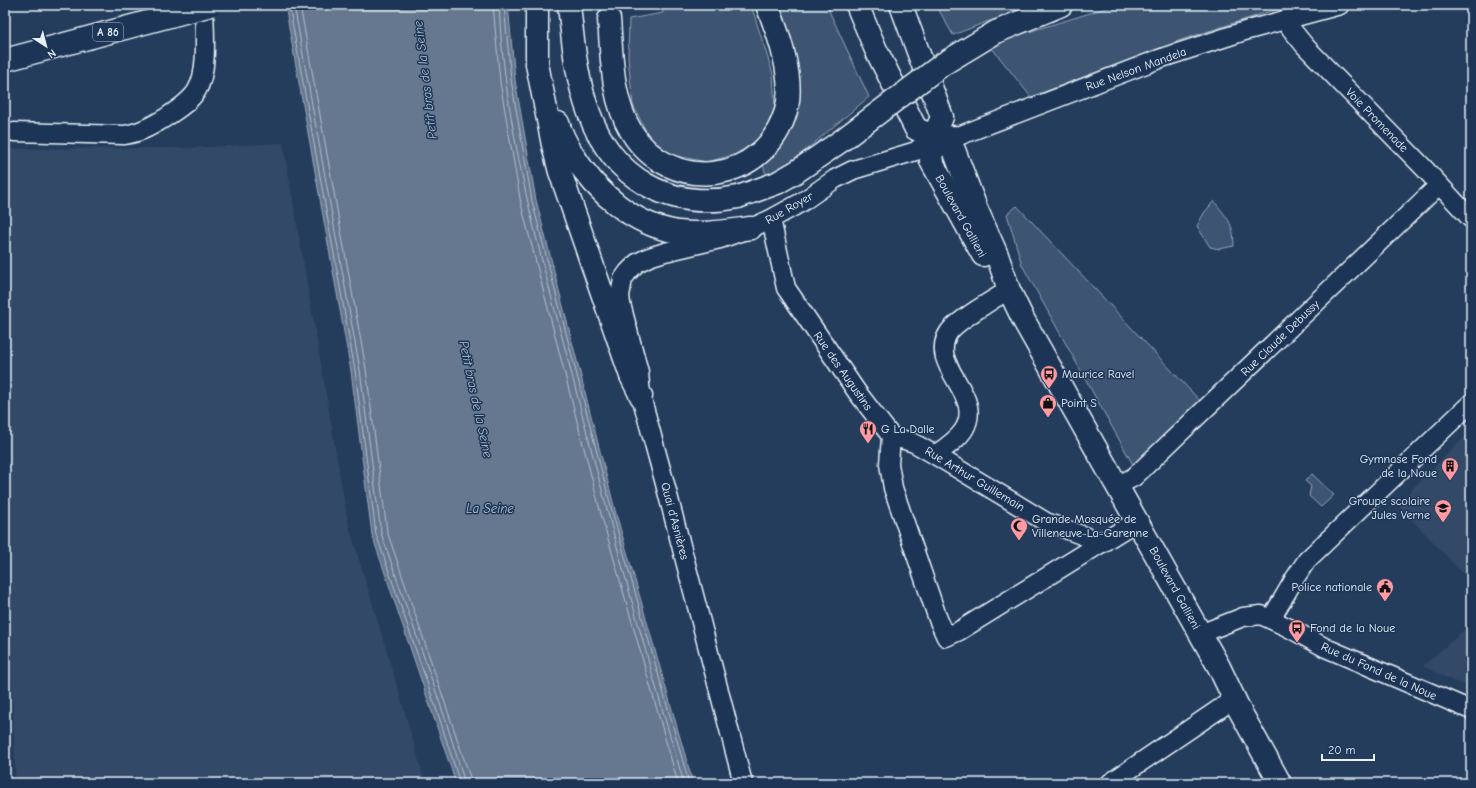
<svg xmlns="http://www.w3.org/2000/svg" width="1476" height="788" viewBox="0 0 1476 788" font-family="'Comic Neue',sans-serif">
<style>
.built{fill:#334a68}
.green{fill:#3e5472;stroke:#93a2b5}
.water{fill:#657890;stroke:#99a8ba}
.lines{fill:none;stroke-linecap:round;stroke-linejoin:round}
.shore{stroke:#b4c1ce;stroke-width:1}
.minor-casing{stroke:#e8f1f8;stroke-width:21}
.secondary-casing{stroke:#e8f1f8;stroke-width:25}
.primary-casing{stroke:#e8f1f8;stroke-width:25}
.motorway-casing{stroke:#e8f1f8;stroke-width:25}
.minor{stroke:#1d3557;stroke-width:18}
.secondary{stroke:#1d3557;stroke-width:22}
.primary{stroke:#1d3557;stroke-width:22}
.motorway{stroke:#1d3557;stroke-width:22}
.motorway-bridge-casing{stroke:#e8f1f8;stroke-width:25;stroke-linecap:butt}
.motorway-bridge{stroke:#1d3557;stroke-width:22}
.labels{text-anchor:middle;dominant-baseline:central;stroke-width:3;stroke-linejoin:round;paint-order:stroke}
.shield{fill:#1d3557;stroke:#abb9c8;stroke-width:1}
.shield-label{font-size:11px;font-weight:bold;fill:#e8f1f8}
.street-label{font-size:12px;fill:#e8f1f8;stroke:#1d3557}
.poi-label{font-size:12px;fill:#e8f1f8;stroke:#1d3557;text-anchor:start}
.water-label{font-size:13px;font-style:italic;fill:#b4c1ce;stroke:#1d3557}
</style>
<rect width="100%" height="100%" fill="#253d5d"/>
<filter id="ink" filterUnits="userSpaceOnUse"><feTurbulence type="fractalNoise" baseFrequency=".025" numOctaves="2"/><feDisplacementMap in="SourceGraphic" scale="8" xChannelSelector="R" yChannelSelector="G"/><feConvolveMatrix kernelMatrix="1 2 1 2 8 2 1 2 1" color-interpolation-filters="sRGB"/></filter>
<g filter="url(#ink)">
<g class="built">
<path d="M283,143l65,380 51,169 26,91h-409l-11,-263v-371l183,-1z"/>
<path d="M1471,431v151l-74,-78z"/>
<path d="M1471,624v63l-16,-5 -32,-16z"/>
</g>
<g class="green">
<path d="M663,5h88l22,69 2,33 -13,30 -26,17 -29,8 -35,-7 -23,-18 -16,-32 -5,-47 1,-39 34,-6z"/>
<path d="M779,5h49l2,8 39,84 -74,62 -29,16 -4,-14 35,-66z"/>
<path d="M936,5h104l-51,16 -36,14z"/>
<path d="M1116,5h174l-109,35 -150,57 -40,-50 18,-9z"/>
<path d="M1214,201c13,17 20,22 20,45l-15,3 -9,-2 -13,-21 7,-13z"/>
<path d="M1017,206l186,198 -62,75 -119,-214 -15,-51z"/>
<path d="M1312,474l22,21 -13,12 -12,-11 2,-10 -6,-5z"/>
</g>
<path class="water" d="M285,5h223l7,75 21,120 79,310 78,273h-237l-84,-248 -21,-164z"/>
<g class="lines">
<g class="shore">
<path d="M289,5l66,365 21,164 64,186 20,63"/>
<path d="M294,5l66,365 21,163 64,185 20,65"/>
<path d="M300,5l66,364 21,162 83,246 1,6"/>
<path d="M493,5l7,77 21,122 80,310 77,269"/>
<path d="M499,5c5,118 37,234 67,347 37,144 75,288 118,431"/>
<path d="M504,5l7,75 21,121 80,310 77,272"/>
</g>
<g class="minor-casing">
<g id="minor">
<path d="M1284,20l21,26 118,121 48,52"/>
<path d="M14,132l110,3c16,-2 30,-10 44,-19 10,-7 23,-15 29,-26 12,-20 7,-62 7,-85"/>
<path d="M771,219l15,69 71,104 34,44 -2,28 4,24 45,131 8,18 13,-6 178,-110"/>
<path d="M891,436l23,7 21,12 111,67 57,21"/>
<path d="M935,455c10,-7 21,-14 28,-24 24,-36 -37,-65 -14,-99 8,-11 46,-34 60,-42"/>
<path d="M1117,486l17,-9 305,-292"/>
<path d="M1271,619l24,-41 12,-18 164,-157"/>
<path d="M1200,634l43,-17 18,-2 26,12 39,21 145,62"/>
<path d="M743,783l-79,-303 -23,-84 -2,-24 -18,-68 -1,-8 3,-17 5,-7 9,-9 12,-6 16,-5 55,-13 31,-11 20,-9 31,-17 33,-23 18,-9 63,-19 18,-15 27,-1 198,-76 89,-29 92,-25"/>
<path d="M1110,783l124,-84"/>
</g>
</g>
<g class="secondary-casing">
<g id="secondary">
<path d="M857,5l19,45 40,79 18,7 20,14 22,58 21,47 12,35 14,29 196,348 21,44 40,72"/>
<path d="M901,5l41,112 -8,19 -3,25 52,94"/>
</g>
</g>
<g class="primary-casing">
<g id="primary">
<path d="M537,5v59l16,81 7,27 71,204 10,20"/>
<path d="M558,123c3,11 9,22 15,32 24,38 60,70 105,77 24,3 48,-1 73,-4"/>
</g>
</g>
<g class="motorway-casing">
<g id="motorway">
<path d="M569,5c4,36 7,74 20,108 24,66 81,98 149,84"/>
<path d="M609,19c3,36 2,79 22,112 39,65 134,53 155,-20 9,-32 -7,-76 -19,-106"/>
<path d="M996,32l65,-27"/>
</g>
</g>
<use href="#minor" class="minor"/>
<use href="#secondary" class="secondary"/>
<use href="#primary" class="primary"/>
<use href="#motorway" class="motorway"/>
<g class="motorway-bridge-casing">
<g id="motorway-bridge">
<path d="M5,60l206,-55"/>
<path d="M738,197l39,-14 19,-11 45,-31 102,-77 53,-32"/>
</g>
</g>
<use href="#motorway-bridge" class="motorway-bridge"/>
</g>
</g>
<defs>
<g id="bus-pin" transform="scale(0.9)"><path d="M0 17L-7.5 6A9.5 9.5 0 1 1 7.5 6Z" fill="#ff9aa2" stroke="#1d3557"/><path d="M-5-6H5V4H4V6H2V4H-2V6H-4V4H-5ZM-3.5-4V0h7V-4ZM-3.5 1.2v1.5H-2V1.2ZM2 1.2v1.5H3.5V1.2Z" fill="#111"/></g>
<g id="shop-pin" transform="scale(0.9)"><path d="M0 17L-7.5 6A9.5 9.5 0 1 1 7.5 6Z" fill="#ff9aa2" stroke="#1d3557"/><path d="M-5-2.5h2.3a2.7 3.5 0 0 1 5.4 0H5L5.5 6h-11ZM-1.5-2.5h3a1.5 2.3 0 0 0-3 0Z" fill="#111"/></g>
<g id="restaurant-pin" transform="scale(0.9)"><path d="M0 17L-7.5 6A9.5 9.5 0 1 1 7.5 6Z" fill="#ff9aa2" stroke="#1d3557"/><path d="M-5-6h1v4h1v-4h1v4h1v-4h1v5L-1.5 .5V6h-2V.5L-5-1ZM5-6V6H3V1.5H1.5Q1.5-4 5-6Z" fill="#111"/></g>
<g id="building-pin" transform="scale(0.9)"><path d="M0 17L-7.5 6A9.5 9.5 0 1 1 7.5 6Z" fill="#ff9aa2" stroke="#1d3557"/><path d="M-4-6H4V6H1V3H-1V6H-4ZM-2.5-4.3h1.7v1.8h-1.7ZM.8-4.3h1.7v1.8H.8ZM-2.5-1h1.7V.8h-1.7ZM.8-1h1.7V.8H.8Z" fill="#111"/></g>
<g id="school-pin" transform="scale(0.9)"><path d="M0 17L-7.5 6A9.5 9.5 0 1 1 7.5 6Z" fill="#ff9aa2" stroke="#1d3557"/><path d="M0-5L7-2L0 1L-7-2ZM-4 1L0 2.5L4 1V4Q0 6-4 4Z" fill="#111"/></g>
<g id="mosque-pin" transform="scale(0.9)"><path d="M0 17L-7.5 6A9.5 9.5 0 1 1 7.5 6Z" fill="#ff9aa2" stroke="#1d3557"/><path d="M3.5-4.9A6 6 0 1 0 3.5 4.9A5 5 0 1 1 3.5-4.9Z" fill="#111"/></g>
<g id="civic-pin" transform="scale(0.9)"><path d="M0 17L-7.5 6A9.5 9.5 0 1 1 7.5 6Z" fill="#ff9aa2" stroke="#1d3557"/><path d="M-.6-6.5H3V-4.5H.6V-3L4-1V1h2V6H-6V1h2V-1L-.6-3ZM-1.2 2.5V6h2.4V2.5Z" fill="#111"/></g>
</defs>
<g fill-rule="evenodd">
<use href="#bus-pin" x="1049" y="374"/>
<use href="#shop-pin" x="1048" y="403"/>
<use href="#restaurant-pin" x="868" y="429"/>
<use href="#building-pin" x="1450" y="466"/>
<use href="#school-pin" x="1443" y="508"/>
<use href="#mosque-pin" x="1019" y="526"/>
<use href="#civic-pin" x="1385" y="587"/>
<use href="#bus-pin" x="1297" y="628"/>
</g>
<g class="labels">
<rect class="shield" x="93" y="23" width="30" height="18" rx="3"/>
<g class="shield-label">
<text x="108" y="32">A 86</text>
</g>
<g class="street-label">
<text transform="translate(1136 69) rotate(-20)">Rue Nelson Mandela</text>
<text transform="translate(1377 120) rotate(46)">Voie Promenade</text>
<text transform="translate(789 208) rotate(-30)">Rue Royer</text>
<text transform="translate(961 216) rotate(61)">Boulevard Gallieni</text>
<text transform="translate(1280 338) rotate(-44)">Rue Claude Debussy</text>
<text transform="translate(843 371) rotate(55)">Rue des Augustins</text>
<text transform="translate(975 479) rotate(31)">Rue Arthur Guillemain</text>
<text transform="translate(675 521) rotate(75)">Quai d'Asnières</text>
<text transform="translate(1175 588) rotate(61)">Boulevard Gallieni</text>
<text transform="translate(1379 671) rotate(24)">Rue du Fond de la Noue</text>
</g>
<g class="poi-label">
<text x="1062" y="374">Maurice Ravel</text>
<text x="1061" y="403">Point S</text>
<text x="881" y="429">G La Dalle</text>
<text x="1437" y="459" text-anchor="end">Gymnase Fond<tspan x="1437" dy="14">de la Noue</tspan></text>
<text x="1430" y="501" text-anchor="end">Groupe scolaire<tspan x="1430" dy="14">Jules Verne</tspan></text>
<text x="1032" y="519">Grande Mosquée de<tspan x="1032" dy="14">Villeneuve-La-Garenne</tspan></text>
<text x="1372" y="587" text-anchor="end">Police nationale</text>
<text x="1310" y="628">Fond de la Noue</text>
</g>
<g class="water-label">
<text transform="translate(425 80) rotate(-97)">Petit bras de la Seine</text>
<text transform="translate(476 399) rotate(78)">Petit bras de la Seine</text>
<text x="490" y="508">La Seine</text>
</g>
</g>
<rect width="1476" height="788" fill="none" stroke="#1d3557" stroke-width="20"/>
<rect x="10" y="10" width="1456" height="768" fill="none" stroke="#e8f1f8" stroke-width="1.5" filter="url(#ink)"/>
<g transform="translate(46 46) rotate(144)" stroke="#1d3557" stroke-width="3" paint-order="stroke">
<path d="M0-3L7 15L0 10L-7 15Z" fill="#e8f1f8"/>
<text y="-6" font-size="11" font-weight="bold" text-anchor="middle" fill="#e8f1f8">N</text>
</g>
<path d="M1322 754v6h52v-6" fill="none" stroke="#e8f1f8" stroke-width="2"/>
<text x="1328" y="754" font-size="12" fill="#e8f1f8" stroke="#1d3557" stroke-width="3" paint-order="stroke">20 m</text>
</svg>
